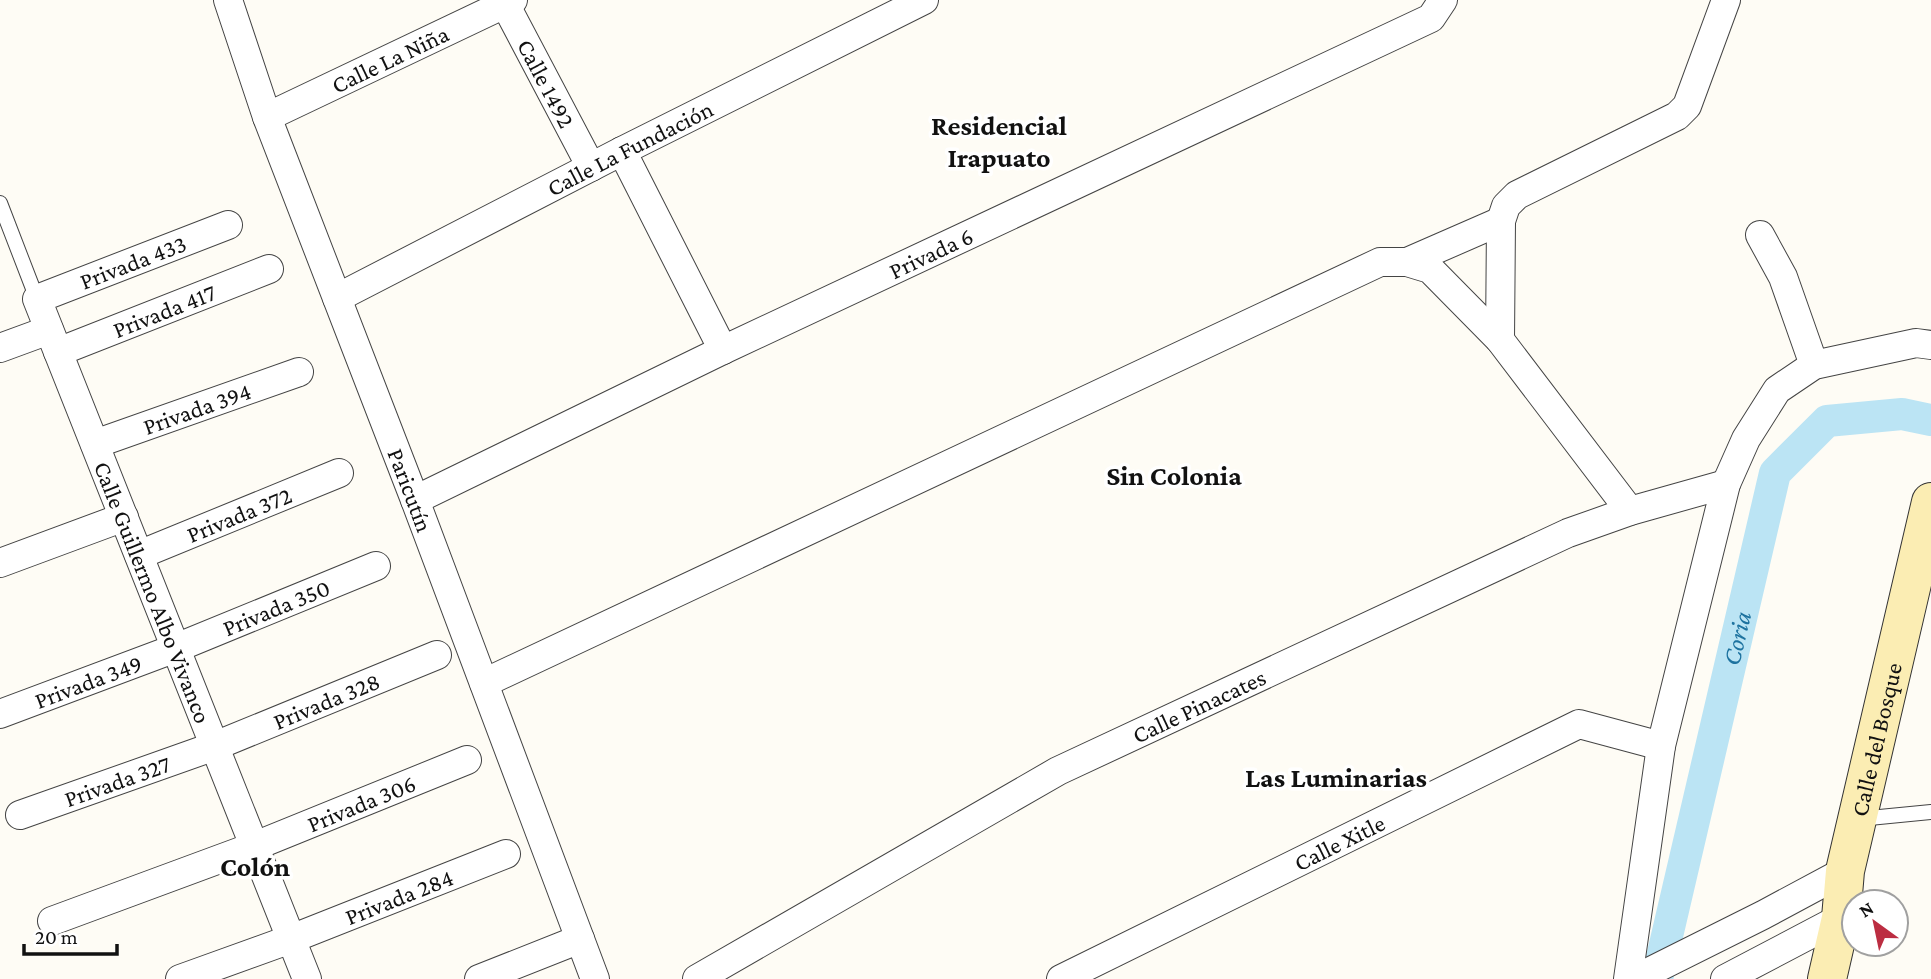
<svg xmlns="http://www.w3.org/2000/svg" width="1931" height="979" viewBox="0 0 1931 979" font-family="'Crimson Pro',serif">
<style>
.lines{fill:none;stroke-linecap:round;stroke-linejoin:round}
.canal{stroke:#bbe4f4;stroke-width:32}
.lane-casing{stroke:#444;stroke-width:16}
.street-casing{stroke:#444;stroke-width:30}
.secondary-casing{stroke:#333;stroke-width:40}
.lane{stroke:#fff;stroke-width:14}
.street{stroke:#fff;stroke-width:28}
.secondary{stroke:#fbedb3;stroke-width:38}
.labels{text-anchor:middle;dominant-baseline:central;stroke-width:7;stroke-linejoin:round;paint-order:stroke}
.street-label{font-size:24px;fill:#111;stroke:#fff}
.water-label{font-size:26px;font-style:italic;fill:#1d729f;stroke:#fff}
.quarter-label{font-size:28px;font-weight:bold;fill:#111;stroke:#fff}
</style>
<rect width="100%" height="100%" fill="#fefcf5"/>
<g class="lines">
<path class="canal" id="s1" d="M1657,979l118,-506 52,-52 75,-7 29,6"/>
<g class="lane-casing">
<g id="lane">
<path d="M0,203l37,96"/>
<path d="M1859,819l72,-7"/>
</g>
</g>
<g class="street-casing">
<g id="street">
<path id="s2" d="M228,0l39,117 148,383 180,479"/>
<path id="s3" d="M503,0l88,167"/>
<path id="s4" d="M267,117l246,-117"/>
<path d="M622,151l101,199"/>
<path id="s5" d="M228,225l-191,74 270,680"/>
<path d="M1760,235l23,42 31,88"/>
<path d="M1407,262l94,-41"/>
<path id="s6" d="M337,298l285,-147 302,-151"/>
<path d="M1500,340l1,-119 5,-15 11,-11 160,-79 10,-10 39,-106"/>
<path d="M0,348l49,-18"/>
<path id="s7" d="M58,352l211,-83"/>
<path id="s8" d="M95,444l204,-72"/>
<path id="s9" d="M415,500l308,-150 708,-332 12,-18"/>
<path id="s10" d="M139,555l200,-82"/>
<path d="M0,563l124,-46"/>
<path d="M484,683l896,-421h27l23,7 70,71 130,171"/>
<path id="s11" d="M0,714l176,-66 200,-82"/>
<path id="s12" d="M20,815l195,-69 222,-91"/>
<path id="s13" d="M52,921l203,-75 212,-86"/>
<path id="s14" d="M180,979l111,-40 215,-85"/>
<path d="M479,979l101,-40"/>
<path id="s15" d="M697,979l361,-208 510,-238 62,-22 96,-27"/>
<path id="s16" d="M1061,979l518,-255 82,22"/>
<path d="M1628,979l33,-233 65,-262 20,-45 31,-49 37,-25 102,-22 15,2"/>
<path d="M1635,979l128,-64 82,-44"/>
<path d="M1725,979l116,-61"/>
</g>
</g>
<g class="secondary-casing">
<g id="secondary">
<path id="s17" d="M1827,979l14,-61 4,-47 86,-369"/>
</g>
</g>
<use href="#lane" class="lane"/>
<use href="#street" class="street"/>
<use href="#secondary" class="secondary"/>
</g>
<g class="labels">
<g class="street-label">
<text stroke="none"><textPath href="#s4" startOffset="136">Calle La Niña</textPath></text>
<text stroke="none"><textPath href="#s3" startOffset="94">Calle 1492</textPath></text>
<text stroke="none"><textPath href="#s6" startOffset="329">Calle La Fundación</textPath></text>
<text stroke="none"><textPath href="#s9" startOffset="572">Privada 6</textPath></text>
<text transform="translate(133 262) rotate(-21)">Privada 433</text>
<text stroke="none"><textPath href="#s7" startOffset="114">Privada 417</textPath></text>
<text stroke="none"><textPath href="#s8" startOffset="108">Privada 394</textPath></text>
<text stroke="none"><textPath href="#s2" startOffset="523">Paricutín</textPath></text>
<text stroke="none"><textPath href="#s10" startOffset="108">Privada 372</textPath></text>
<text stroke="none"><textPath href="#s5" startOffset="520">Calle Guillermo Albo Vivanco</textPath></text>
<text stroke="none"><textPath href="#s11" startOffset="296">Privada 350</textPath></text>
<text stroke="none"><textPath href="#s11" startOffset="94">Privada 349</textPath></text>
<text stroke="none"><textPath href="#s12" startOffset="327">Privada 328</textPath></text>
<text stroke="none"><textPath href="#s15" startOffset="572">Calle Pinacates</textPath></text>
<text stroke="none"><textPath href="#s17" startOffset="245">Calle del Bosque</textPath></text>
<text stroke="none"><textPath href="#s12" startOffset="103">Privada 327</textPath></text>
<text stroke="none"><textPath href="#s13" startOffset="331">Privada 306</textPath></text>
<text stroke="none"><textPath href="#s16" startOffset="310">Calle Xitle</textPath></text>
<text stroke="none"><textPath href="#s14" startOffset="234">Privada 284</textPath></text>
</g>
<g class="water-label">
<text stroke="none"><textPath href="#s1" startOffset="350">Coria</textPath></text>
</g>
<g class="quarter-label">
<text x="999" y="125">Residencial<tspan x="999" dy="32">Irapuato</tspan></text>
<text x="1174" y="475">Sin Colonia</text>
<text x="1336" y="777">Las Luminarias</text>
<text x="255" y="866">Colón</text>
</g>
</g>
<g transform="translate(1875 923) rotate(327)"><circle r="33" fill="#ffffff" stroke="#a0a0a0" stroke-width="2"/>
<path d="M0-5L12 26L0 18L-12 26Z" fill="#bc2d41"/>
<text y="-10" font-size="19" font-weight="bold" text-anchor="middle" fill="#111111">N</text>
</g>
<path d="M24 944v10h93v-10" fill="none" stroke="#111111" stroke-width="3.5"/>
<text x="35" y="944" font-size="21" fill="#111111" stroke="#ffffff" stroke-width="5" paint-order="stroke">20 m</text>
</svg>
